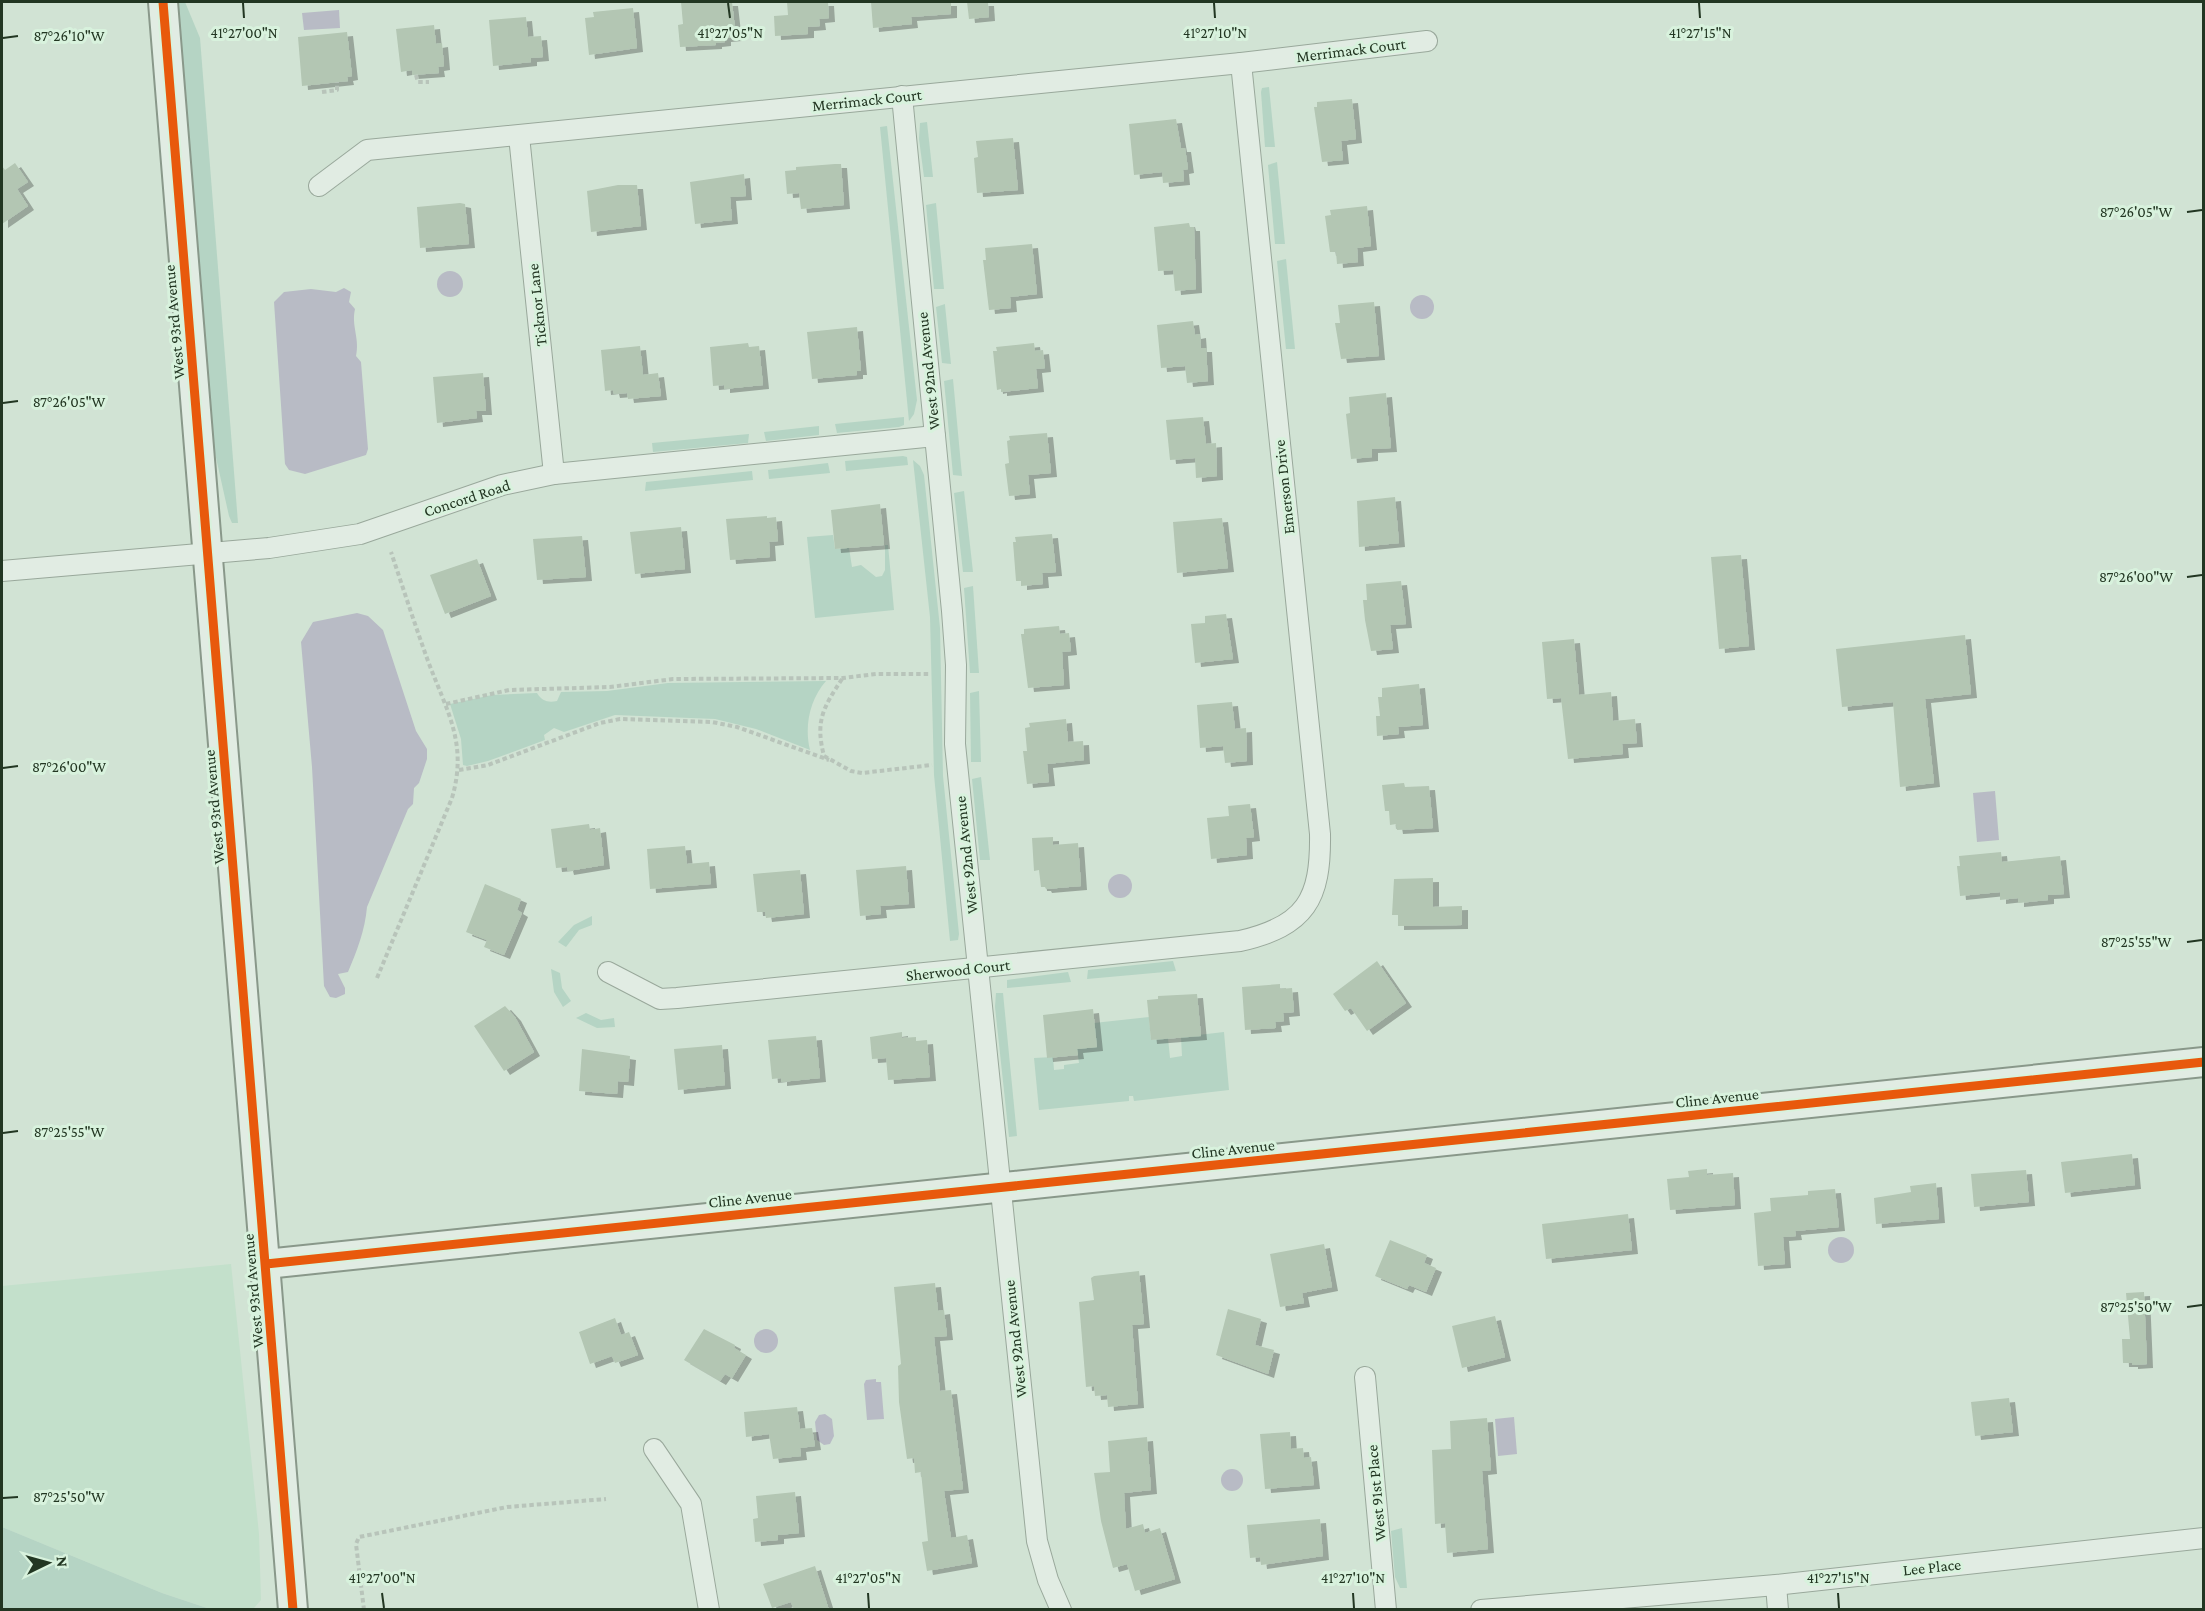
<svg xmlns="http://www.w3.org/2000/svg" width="2205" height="1611" viewBox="0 0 2205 1611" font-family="'Crimson Pro',serif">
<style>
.farmland{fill:#c3e0cb}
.green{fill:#b5d4c4}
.water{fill:#b8bbc5}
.building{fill:#b3c6b3;filter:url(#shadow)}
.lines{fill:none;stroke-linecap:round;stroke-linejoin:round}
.street-casing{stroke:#99a89b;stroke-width:22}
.secondary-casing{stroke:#89988a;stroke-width:32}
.path{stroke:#b8c4ba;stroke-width:4;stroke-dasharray:4.5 3;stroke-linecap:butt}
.street{stroke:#e1ece3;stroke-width:20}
.secondary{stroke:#e1ece3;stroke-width:28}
.cycleway-casing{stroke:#d8f2dd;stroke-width:13}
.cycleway{stroke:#e8590c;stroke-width:9}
.ticks{fill:none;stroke:#223622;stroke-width:2}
.labels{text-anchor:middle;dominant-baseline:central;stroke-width:6;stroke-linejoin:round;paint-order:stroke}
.street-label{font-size:16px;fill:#223622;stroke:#d8f2dd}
.ticks-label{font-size:15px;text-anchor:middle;fill:#223622;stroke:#d8f2dd;stroke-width:6;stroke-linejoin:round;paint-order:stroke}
</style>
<defs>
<filter id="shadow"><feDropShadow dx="6" dy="4" stdDeviation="0" flood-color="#0004"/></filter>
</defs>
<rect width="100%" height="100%" fill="#d1e3d4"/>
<path class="farmland" d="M231,1264l28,270 2,66 -8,9h-43l-48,-16 -160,-66v-241z"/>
<g class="green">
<path d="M174,2h11l15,36 38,485h-6l-3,-7 -20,-90z"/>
<path d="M1269,87l6,60h-10l-4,-55 1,-4z"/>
<path d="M927,122l6,55h-9l-5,-38 1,-16z"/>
<path d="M887,126l30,274 -3,14 -5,7 -29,-294z"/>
<path d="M1277,162l8,82h-10l-7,-79z"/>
<path d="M936,203l8,86h-10l-8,-84z"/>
<path d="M1286,259l9,90h-9l-9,-88z"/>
<path d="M945,304v1l6,59 -9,-1 -6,-56z"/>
<path d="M953,379l9,97 -9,-1 -9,-94z"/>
<path d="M904,417v8l-5,2 -62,6 -2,-9z"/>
<path d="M819,426v9l-53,6 -2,-9z"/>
<path d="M749,434l-1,9 -95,9 -1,-9z"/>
<path d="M903,456l4,1 1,8 -62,6 -1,-10z"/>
<path d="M913,460l7,6 4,9 16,153 3,148 16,158 -1,6 -8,1 -16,-166 -4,-158z"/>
<path d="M828,463l2,10 -61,6 -1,-9z"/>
<path d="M752,471l1,9 -108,11 1,-9z"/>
<path d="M964,491l9,81h-10l-9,-79z"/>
<path d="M833,535l2,14 14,-1 3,19 9,-2 15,12 6,-1 3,-6v-25h3l6,65 -79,8 -8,-81z"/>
<path d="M973,586l6,87h-9l-6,-85z"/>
<path d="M826,681c-16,18 -22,45 -16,69l-54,-21 -41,-10 -100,-4 -51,17 -10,-4 -10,7 1,5 -57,21 -21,5 -4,-1 -2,-26 -11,-35 42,-9 45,-2c5,8 11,10 20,8l4,-9 46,-1 61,-8z"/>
<path d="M979,691l2,71h-10l-1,-69z"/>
<path d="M981,777l9,83h-10l-8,-81z"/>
<path d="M592,916v9l-13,5 -13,17 -8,-5 16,-17z"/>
<path d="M1173,961l3,10 -89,8 1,-9z"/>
<path d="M551,969l9,4 2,15 9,13 -8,6 -9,-15z"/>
<path d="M1068,972l3,10 -64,6v-8z"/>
<path d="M996,993h7l14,143 -8,1 -14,-130z"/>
<path d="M586,1013l15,7 13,-2 1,9 -18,1 -21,-10z"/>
<path d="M1149,1017l2,23 17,-2 2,20 12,-2 -1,-19 43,-5 5,58 -95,11 -1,-5h-4v5l-90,9 -5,-52 19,-1 1,13 10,-1v-4l15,-2 -2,-14 20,-2 -3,-24z"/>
<path d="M2,1527l160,66 48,16h-208z"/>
<path d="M1402,1528l5,60h-7l-5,-11 -4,-46z"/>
</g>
<g class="water">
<path d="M339,10l1,18 -36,2 -2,-17z"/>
<circle cx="450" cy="284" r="13"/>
<path d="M344,288l7,4 -2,10 6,7c-4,17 5,29 1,47l5,6 7,87 -2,6 -61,19 -16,-4 -4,-6 -11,-162 10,-10 27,-3 25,3z"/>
<circle cx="1422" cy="307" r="12"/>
<path d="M357,613l11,3 15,14 33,101 11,18v10l-8,24 -5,5 -1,16 -5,5 -41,98c-2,23 -10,44 -19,65l-10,2 7,14v6l-9,4 -6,-1 -6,-11 -12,-219 -11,-125 12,-20z"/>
<path d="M1995,791l4,49 -22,2 -4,-49z"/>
<circle cx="1120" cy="886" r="12"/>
<circle cx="1841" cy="1250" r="13"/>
<circle cx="766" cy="1341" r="12"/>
<path d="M876,1379v3h5l3,37 -17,1 -3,-36 2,-4z"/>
<path d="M825,1414l7,5 2,17 -4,8 -6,1 -7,-5 -2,-18 4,-7z"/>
<path d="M1514,1417l3,37 -19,2 -3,-37z"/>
<circle cx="1232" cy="1480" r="11"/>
</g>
<g class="building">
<path d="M681,2h51l4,35 -11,1v4l-9,1v2l-36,2 -2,-22 5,-1z"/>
<path d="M787,2h41l1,16 -10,1 1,7 -12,1v7l-33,2 -1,-20 14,-1z"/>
<path d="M871,2h80v12l-40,3 1,7 -39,4z"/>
<path d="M967,2h21l1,15 -20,2z"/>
<path d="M633,8l4,40 -48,7 -4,-37 9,-1 -1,-5z"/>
<path d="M526,17l2,20 13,-1 2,21 -12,1v4l-38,4 -4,-46z"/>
<path d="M434,25l2,19 6,-1 2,23 -6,1 1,6 -27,2v-5l-11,2 -5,-43z"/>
<path d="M347,32l5,44 -5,1 1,4 -46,5 -4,-49z"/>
<path d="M1352,99l4,40 -15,2 2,19 -21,2 -8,-55h3v-5z"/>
<path d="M1176,119l5,29h4l3,21 -5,1 1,11 -21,2 -1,-11 -28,3 -5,-51z"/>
<path d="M1013,138l5,52 -41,3 -3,-35 4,-1 -2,-16z"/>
<path d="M15,163l13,19 -11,7 11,17 -26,18v-58l3,4z"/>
<path d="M835,164h6l3,41 -43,4 -2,-16 -12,1 -2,-23 11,-1v-3z"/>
<path d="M744,174l2,22 -16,1 2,23 -37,4 -5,-42z"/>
<path d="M618,185h19l4,41 -50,6 -4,-41z"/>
<path d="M460,203l5,1 4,40 -49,4 -3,-41z"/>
<path d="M1367,206l4,40 -14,2 1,14 -21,2 -1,-12h-6l-5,-36 6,-1 -1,-5z"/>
<path d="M1189,223l1,4h4l2,62 -21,2 -2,-21 -15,1 -4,-44z"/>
<path d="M1032,244l5,50 -27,3 1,11 -22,2 -6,-50h3l-1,-12z"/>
<path d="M1374,302l5,54 -38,3 -6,-36h5l-2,-18z"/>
<path d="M1193,321l2,14 5,-1 1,14h5l2,33 -21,2 -2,-17 -24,2 -4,-43z"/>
<path d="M857,327l4,44h-4v4l-45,4 -5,-47z"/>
<path d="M748,343l1,4 10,-1 4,39 -39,4v-4l-11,1 -3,-39z"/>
<path d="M1034,343l1,8 8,-1 2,18 -9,1 2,19 -37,4v-3l-4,1 -4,-39h4l-1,-4z"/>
<path d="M640,346l3,29 15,-2 3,23 -33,3 -1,-6 -13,1 -1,-4 -8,1 -4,-41z"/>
<path d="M483,373l3,38h-10l1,7 -40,5 -4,-46z"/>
<path d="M1386,393l5,55 -19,1v8l-21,2 -5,-45 4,-1 -1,-16z"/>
<path d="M1203,417l3,27 10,-1 1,33 -21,2 -1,-20 -25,2 -4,-40z"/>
<path d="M1047,433l4,40 -23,2 2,19 -21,2 -4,-32 4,-1 -2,-22 3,-1 -1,-4z"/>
<path d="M1395,497l4,46 -40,4 -2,-46z"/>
<path d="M880,504l4,41 -49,4 -4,-39z"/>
<path d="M767,516v2l9,-1 2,24 -9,1 1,15 -40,3 -4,-41z"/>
<path d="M1222,518l6,50 -51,5 -4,-51z"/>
<path d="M681,527l4,42 -50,5 -5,-42z"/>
<path d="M1052,534l4,38 -14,1 1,11 -22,2v-5h-5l-3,-39h3l-1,-5z"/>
<path d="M582,536l4,41 -49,3 -4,-41z"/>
<path d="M1741,555l8,91 -30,3 -8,-92z"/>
<path d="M477,559l14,37 -46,18 -15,-39z"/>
<path d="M1401,581l5,43 -16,1 3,24 -22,2 -6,-31 -2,-20h4l-1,-16z"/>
<path d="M1226,614l7,45 -38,4 -4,-39 14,-1v-7z"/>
<path d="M1059,626l1,8 9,-1 2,18 -9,1 2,33 -36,3 -7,-54h3v-5z"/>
<path d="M1965,635l6,59 -46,5 9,84 -34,4 -7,-85 -51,5 -6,-58z"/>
<path d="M1574,639l5,56 32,-3 2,29 22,-2 2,24 -15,1 1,10 -55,5 -7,-61 -14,1 -5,-57z"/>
<path d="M1419,684l4,41 -25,2 1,7 -22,2 -1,-20h4l-2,-19h4v-9z"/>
<path d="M1232,702l3,27 11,-1 1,33 -22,2 -2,-17 -23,2 -3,-43z"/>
<path d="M1066,719l2,23 15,-1 1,19 -37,4 2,18 -22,2 -4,-33h4l-2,-23 5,-1 -1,-4z"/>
<path d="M1404,783l1,4 24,-1 4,42 -36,2 -1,-6 -6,1 -1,-14h-4l-3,-26z"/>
<path d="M1250,804l4,33 -8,1 1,17 -36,4 -4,-41 22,-2 -1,-10z"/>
<path d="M589,824l1,6 10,-2 4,37 -36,6 -1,-4 -11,1 -5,-39z"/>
<path d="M1053,837v8l25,-2 3,43 -35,3 -1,-2h-4l-2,-17 -5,1 -2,-33z"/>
<path d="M685,846l2,18 22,-2 2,22 -61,5 -3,-40z"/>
<path d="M2001,852l1,10 58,-6 4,38 -16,1v5l-30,3v-5l-18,2v-8l-40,4 -3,-30h3l-1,-10z"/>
<path d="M906,866l3,38 -29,2 1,8 -21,2 -4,-46z"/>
<path d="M800,870l4,44 -38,4 -1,-6h-8l-4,-38z"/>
<path d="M1433,878v29l29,-1v19l-64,1v-11h-6l2,-36z"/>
<path d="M485,884l36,15 -4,11 5,3 -18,42 -20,-8 3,-7 -21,-8z"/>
<path d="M1377,961l29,42 -39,28 -16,-23 -6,3 -12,-17z"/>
<path d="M1280,984v5l12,-1 2,24 -11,1 1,8 -9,1 1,6 -31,2 -3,-43z"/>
<path d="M1197,994l4,42 -50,4 -4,-40 11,-1v-3z"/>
<path d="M505,1006l10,11 19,35 -30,19 -30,-45z"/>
<path d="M1093,1009l4,38 -20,2 1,6 -31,3 -4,-43z"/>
<path d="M902,1032v6l14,-1v4l11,-1 3,37 -42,3 -2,-22 -14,1 -2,-22z"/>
<path d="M816,1036l4,42 -39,4v-4l-9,1 -4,-39z"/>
<path d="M722,1045l3,40 -47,5 -4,-41z"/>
<path d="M582,1049l48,7 -2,26 -10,-1 -1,13 -38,-3z"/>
<path d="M2132,1154l3,31 -70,8 -4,-31z"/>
<path d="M1707,1169v6l26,-2 2,32 -65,5 -3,-31 22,-2 -1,-6z"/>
<path d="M2026,1170l3,32 -55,5 -3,-33z"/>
<path d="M1936,1183l3,36 -63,5 -2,-26 37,-6 -1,-6z"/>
<path d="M1835,1189l4,38 -44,4 1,5 -13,1 2,27 -27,2 -4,-53 17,-2 -1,-13 38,-3v-4z"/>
<path d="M1628,1214l4,36 -86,9 -4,-35z"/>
<path d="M1390,1240l37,15 -3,8 12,5 -10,24 -17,-7 -2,4 -32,-13z"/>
<path d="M1324,1244l8,43 -30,6 2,10 -24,4 -10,-53z"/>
<path d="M1139,1271l5,53 -12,1 6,79 -30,3 -1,-12 -12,1 -1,-10 -8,1 -7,-85 15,-2 -3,-22 3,-2z"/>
<path d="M935,1283l3,28 6,-1 3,26 -13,1 6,54 11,-1 12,99 -19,2 7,47 16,-3 5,28 -45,8 -5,-29 6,-1 -7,-69 -6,1 -1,-15 -7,1 -8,-57 -1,-36 3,-2 -7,-77z"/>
<path d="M2144,1292l3,72 -15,1v-2h-9l-1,-24h8l-4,-46z"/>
<path d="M1228,1309l33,10 -6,26 19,5 -6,24 -52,-19z"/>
<path d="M1495,1316l10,41 -43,11 -10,-42z"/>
<path d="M615,1318l6,17 8,-3 9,23 -23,8 -3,-7 -22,8 -11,-32z"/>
<path d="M704,1329l31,16 -1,3 12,7 -14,23 -7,-4 -5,7 -36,-21z"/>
<path d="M2009,1398l4,34 -38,4 -4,-34z"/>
<path d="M797,1407l3,22 12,-1 3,18 -15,2 1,8 -28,3 -4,-25 -23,3 -2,-25z"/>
<path d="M1487,1418l4,52 -9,1 6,78 -41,4 -2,-30 -10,1 -3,-74 19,-1 -1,-28z"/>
<path d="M1290,1432l1,17 12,-1 1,10 7,-1 3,28 -49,4 -5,-55z"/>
<path d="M1147,1437l4,53 -27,3 2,36 17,-5 2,9 15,-5 15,51 -40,12 -8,-27 -14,4 -12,-47 -7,-48 16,-1 -2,-31z"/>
<path d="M795,1492l4,41 -21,2v5l-23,2 -2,-23 5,-1 -2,-22z"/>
<path d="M1320,1519l3,37 -62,9 -1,-8 -10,1 -3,-33z"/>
<path d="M815,1566l14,44h-35l-3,-8 -19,6 -9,-24z"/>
</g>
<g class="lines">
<g class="street-casing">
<g id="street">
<path d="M902,96l50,515 4,54 -1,79 82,797 11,39 13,30"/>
<path d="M519,136l35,338"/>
<path d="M319,186l48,-36 874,-87 186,-22"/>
<path d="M2,571l267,-23 91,-14 142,-49 52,-11 381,-38"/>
<path d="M608,972l52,27 17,-1 563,-57c66,-15 81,-42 80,-107l-79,-771"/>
<path d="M1365,1377l21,233"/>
<path d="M654,1449l37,55 18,106"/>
<path d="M1776,1585l2,25"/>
<path d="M1481,1610l295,-25 428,-47"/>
</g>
</g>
<g class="secondary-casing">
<g id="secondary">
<path d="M163,2l130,1608"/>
<path d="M266,1264l1938,-202"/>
</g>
</g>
<g class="path">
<path d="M416,75l2,7h11"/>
<path d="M322,92l15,-2v-8"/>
<path d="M842,679c-19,29 -27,42 -18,77l27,15 11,2 70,-8"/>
<path d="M446,704l63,-14 101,-3 63,-8 170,-1 33,-4h53"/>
<path d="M459,770l29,-5 112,-42 20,-4 92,3 25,5 92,33"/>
<path d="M377,978l75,-180c16,-55 -5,-86 -24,-137 -13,-36 -25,-73 -37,-109"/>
<path d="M364,1610l-8,-66 3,-7 148,-30 99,-8"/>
</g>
<use href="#street" class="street"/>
<use href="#secondary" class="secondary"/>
<g class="cycleway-casing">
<g id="cycleway">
<path d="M163,2l130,1608"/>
<path d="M266,1264l1938,-202"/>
</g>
</g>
<use href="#cycleway" class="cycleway"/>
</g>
<path class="ticks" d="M243,3l1,15M728,3l2,15M1214,3l1,15M1699,3l1,15M3,38l15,-2M2187,212l15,-2M3,403l15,-2M2187,577l15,-2M3,768l15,-2M2187,942l15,-2M3,1133l15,-2M2187,1307l15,-2M3,1498l15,-1M382,1593l2,15M868,1593l1,15M1353,1593l1,15M1838,1593l1,15"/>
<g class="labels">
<g class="street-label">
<text transform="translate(1351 50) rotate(-7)">Merrimack Court</text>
<text transform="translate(867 100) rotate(-6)">Merrimack Court</text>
<text transform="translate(537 305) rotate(-96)">Ticknor Lane</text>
<text transform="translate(174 322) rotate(-95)">West 93rd Avenue</text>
<text transform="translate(928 371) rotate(-96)">West 92nd Avenue</text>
<text transform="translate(1284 487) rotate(-96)">Emerson Drive</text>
<text transform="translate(467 498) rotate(-18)">Concord Road</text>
<text transform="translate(214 807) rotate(-95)">West 93rd Avenue</text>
<text transform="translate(966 855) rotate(-96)">West 92nd Avenue</text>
<text transform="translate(958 970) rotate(-6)">Sherwood Court</text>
<text transform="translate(1717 1098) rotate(-6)">Cline Avenue</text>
<text transform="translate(1233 1149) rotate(-6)">Cline Avenue</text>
<text transform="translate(750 1198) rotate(-6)">Cline Avenue</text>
<text transform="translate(253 1291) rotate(-95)">West 93rd Avenue</text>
<text transform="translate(1015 1339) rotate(-96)">West 92nd Avenue</text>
<text transform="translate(1376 1493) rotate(-95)">West 91st Place</text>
<text transform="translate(1932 1567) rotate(-6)">Lee Place</text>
</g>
</g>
<g class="ticks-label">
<text x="244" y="38">41°27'00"N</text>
<text x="730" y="38">41°27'05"N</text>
<text x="1215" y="38">41°27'10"N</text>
<text x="1700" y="38">41°27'15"N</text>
<text x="69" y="41">87°26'10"W</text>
<text x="2136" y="217">87°26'05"W</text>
<text x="69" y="407">87°26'05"W</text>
<text x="2136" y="582">87°26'00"W</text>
<text x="69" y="772">87°26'00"W</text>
<text x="2136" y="947">87°25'55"W</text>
<text x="69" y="1137">87°25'55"W</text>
<text x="2136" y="1312">87°25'50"W</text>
<text x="69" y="1502">87°25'50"W</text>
<text x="382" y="1583">41°27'00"N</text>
<text x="868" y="1583">41°27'05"N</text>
<text x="1353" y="1583">41°27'10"N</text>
<text x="1838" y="1583">41°27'15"N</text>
</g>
<rect width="2205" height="1611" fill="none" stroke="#223622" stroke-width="6"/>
<g transform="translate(48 1563) rotate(85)" stroke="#d8f2dd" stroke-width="4.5" paint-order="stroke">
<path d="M0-4.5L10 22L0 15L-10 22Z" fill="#223622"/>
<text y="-9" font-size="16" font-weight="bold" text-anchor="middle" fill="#223622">N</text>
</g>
</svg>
